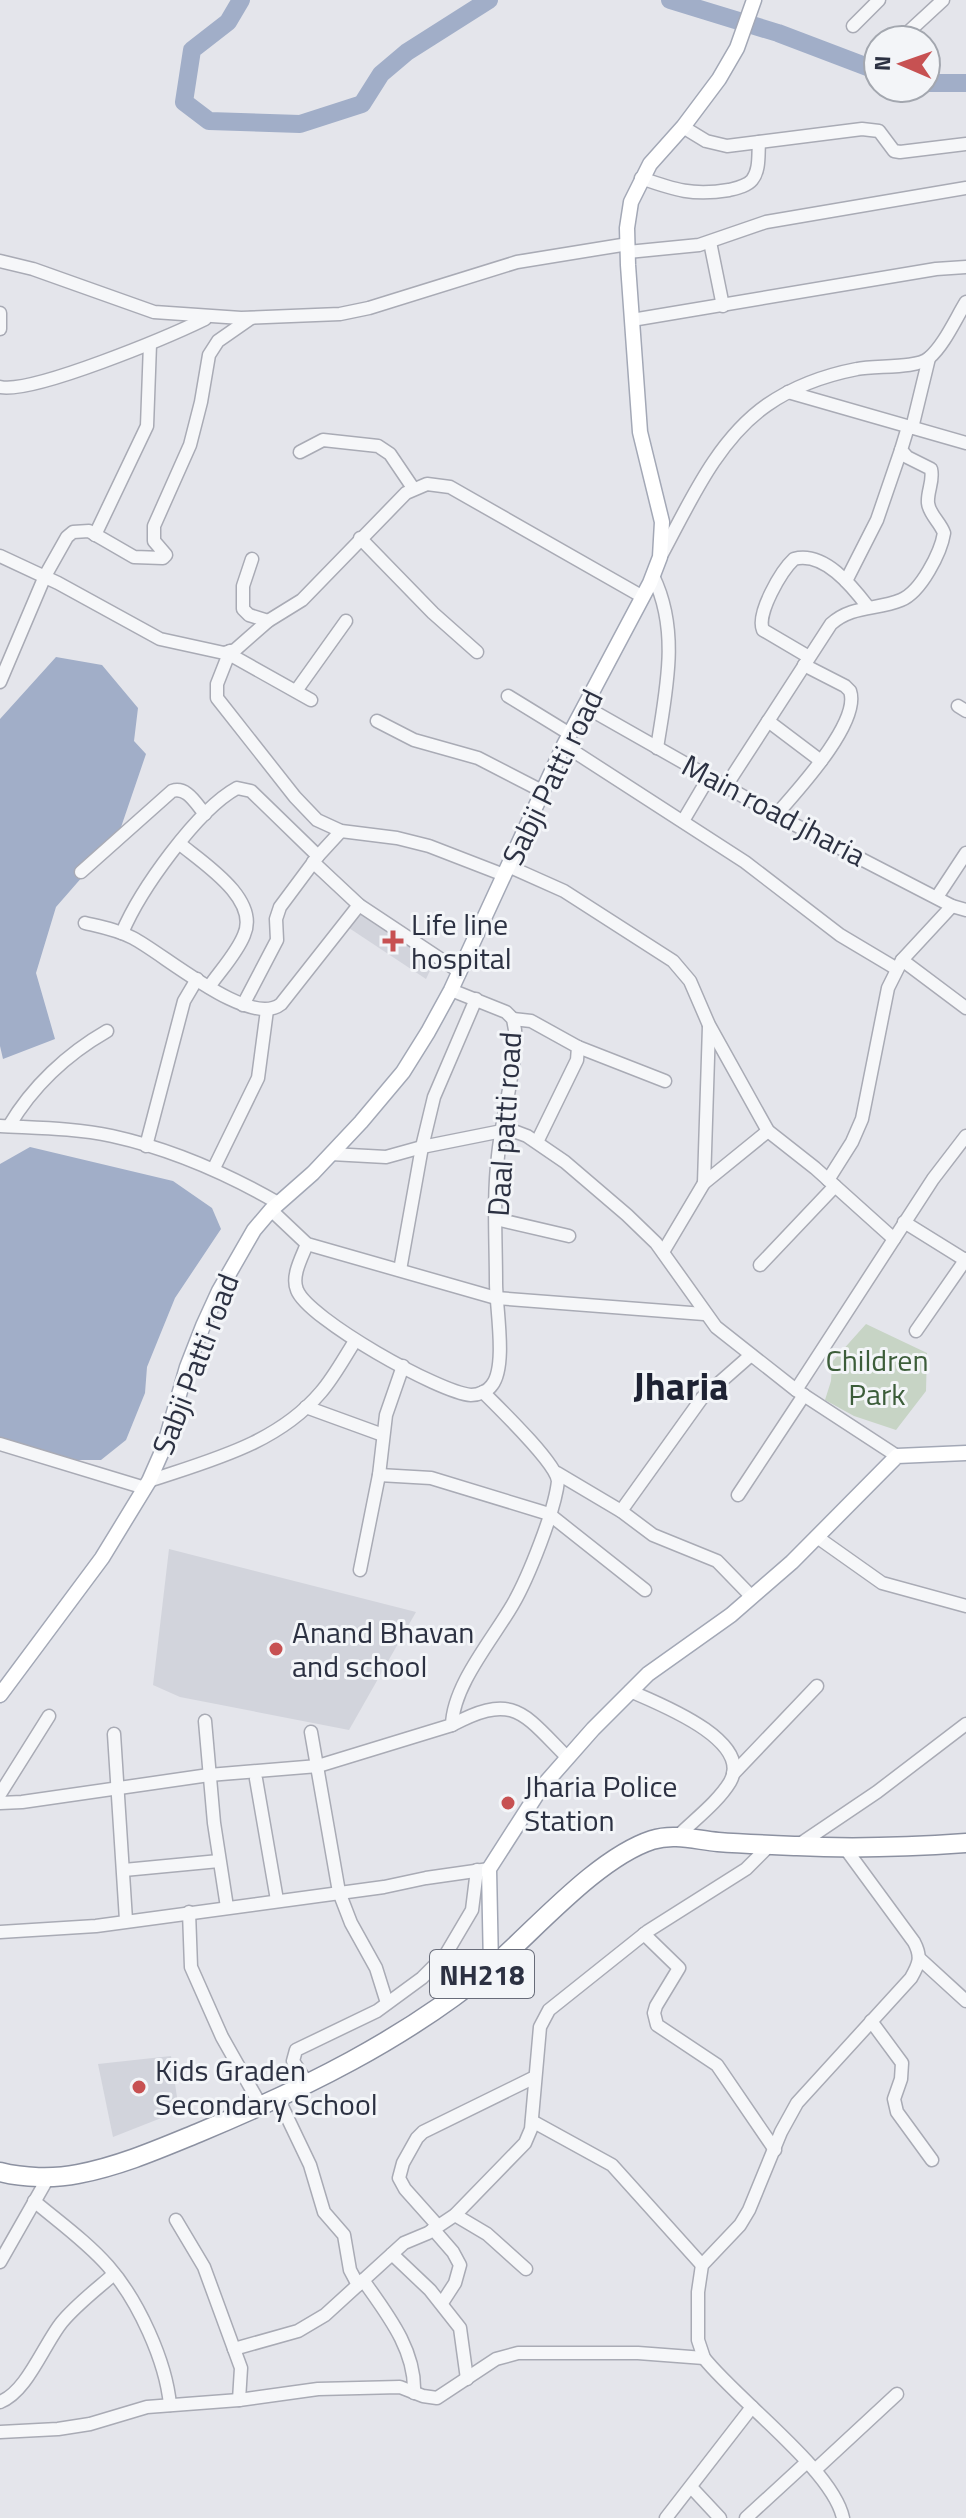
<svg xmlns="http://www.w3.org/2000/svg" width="966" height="2518" viewBox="0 0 966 2518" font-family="'Titillium Web',sans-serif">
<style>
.built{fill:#d2d4dc}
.green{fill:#c7d4c5}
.water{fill:#a1aec8}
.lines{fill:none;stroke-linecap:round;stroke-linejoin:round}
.river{stroke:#a1aec8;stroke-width:18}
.minor-casing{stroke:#a9abb5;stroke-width:15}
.major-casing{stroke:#a3a8b6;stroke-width:17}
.highway-casing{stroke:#8c91a1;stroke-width:21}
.minor{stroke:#f6f7f9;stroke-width:12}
.major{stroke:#fff;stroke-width:14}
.highway{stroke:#fff;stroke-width:18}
.poi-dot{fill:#c75152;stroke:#f3f5f8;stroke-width:3}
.labels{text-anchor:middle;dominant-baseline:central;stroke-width:6;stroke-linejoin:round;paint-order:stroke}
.shield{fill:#f3f5f8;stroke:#686c79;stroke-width:2}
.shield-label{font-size:28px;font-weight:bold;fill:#2c3142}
.street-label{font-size:30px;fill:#2c3142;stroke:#f3f5f8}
.poi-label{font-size:30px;fill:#2c3142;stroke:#f3f5f8;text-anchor:start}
.park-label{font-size:30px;fill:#3c5d3a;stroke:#f3f5f8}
.district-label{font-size:38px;font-weight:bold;fill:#1e2233;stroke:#f3f5f8}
</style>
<rect width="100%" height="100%" fill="#e4e5eb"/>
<g class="built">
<path d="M362,905l76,49 -12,25 -77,-51z"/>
<path d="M169,1549l247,63 -67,118 -169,-33 -27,-12z"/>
<path d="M171,2056l8,55 -66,26 -15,-73z"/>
</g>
<path class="green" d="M866,1324l61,29 -1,38 -30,39 -42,-14 -29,-16 6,-19 1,-19z"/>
<g class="water">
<path d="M56,657l46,8 36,43 -4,33 12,13 -28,82 -62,71 -20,66 19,66 -52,20 -3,-13v-327z"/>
<path d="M30,1147l143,34 39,27 9,21 -46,69 -28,69 -2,26 -19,47 -25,20h-40l-61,-12v-284z"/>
</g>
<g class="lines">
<g class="river">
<path d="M241,0l-13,22 -36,28 -8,52 25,19 91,3 62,-20 19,-30 26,-22 82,-52"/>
<path d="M670,0l108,33 100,38"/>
<path d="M926,83h40"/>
</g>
<g class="minor-casing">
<g id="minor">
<path d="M853,26l26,-26"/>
<path d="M904,36l39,-36"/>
<path d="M683,127l23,14 21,5 135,-17 17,2 15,20 6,1 66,-8"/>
<path d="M641,178c34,12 52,18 88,12 8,-2 18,-4 23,-10 8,-10 6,-25 7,-38"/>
<path d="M710,242l13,64"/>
<path d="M628,252l71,-7 67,-23 200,-34"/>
<path d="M0,261l33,8 121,43 87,6 99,-4 29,-6 148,-46 111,-18"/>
<path d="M0,313v16"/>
<path d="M632,320l304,-51 30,-2"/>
<path d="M0,387c33,7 170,-51 205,-68"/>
<path d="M788,392l178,51"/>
<path d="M912,428l17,-70"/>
<path d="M300,452l23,-12 55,6 12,8 23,34"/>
<path d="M95,535l52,-109 3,-82"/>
<path d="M360,538l73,75 44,39"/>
<path d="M662,554c28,-52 55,-114 105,-149 26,-18 59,-30 90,-36 18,-4 59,0 72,-11 15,-13 26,-38 37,-56"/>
<path d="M0,556l58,27 102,56 64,14 11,-3 33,-29 34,-21 104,-107 21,-9 23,3 193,110"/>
<path d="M252,559l-9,27v23l6,6 19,6"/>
<path d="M653,576c27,55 13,114 4,172"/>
<path d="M846,581l31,-61 24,-70"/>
<path d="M230,651l-13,33v14l78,99 22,23 24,11 56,7 32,8 75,29"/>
<path d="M229,654l82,46"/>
<path d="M809,657l-46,-27c-7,-16 18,-59 31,-71 30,-8 58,27 74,48"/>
<path d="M0,682l45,-106 22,-39 6,-5 16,-1 45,26 29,1 3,-3 -12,-14v-15l36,-81 11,-43 8,-47 9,-14 33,-23"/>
<path d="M296,691l50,-70"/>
<path d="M508,696l62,38"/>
<path d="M584,706l192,109 176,91 14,4"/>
<path d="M958,706l8,5"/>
<path d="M377,721l37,19 64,18 64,33"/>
<path d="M768,721l53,40"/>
<path d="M564,745l181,117 95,73 57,34"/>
<path d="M726,786l105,-162c21,-19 46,-14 70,-24 20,-8 40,-48 43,-67 -4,-11 -15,-19 -16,-30 -1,-12 6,-22 3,-34l-24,-12 -6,-7 7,-23"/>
<path d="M776,815c21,-24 85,-93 74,-124l-5,-5 -41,-21"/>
<path d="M683,821l26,-44"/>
<path d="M180,844c23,19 80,55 64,91 -7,18 -24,36 -35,52"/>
<path d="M313,862l46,43 101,67"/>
<path d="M508,866l56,25 109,70 17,20 19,44 59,106 47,37 79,71"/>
<path d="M81,872l91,-81c15,-5 24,13 33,23"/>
<path d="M937,897l29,-44"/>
<path d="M85,923c17,4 33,7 48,15 31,16 117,91 148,66l78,-99"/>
<path d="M122,933c18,-43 75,-123 115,-145l14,3 67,65"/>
<path d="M902,960l64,48"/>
<path d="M243,1005l34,-65 -1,-21 4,-12 38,-51 23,-25"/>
<path d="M513,1019l18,2 47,26 -1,13 -40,82"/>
<path d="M578,1047l87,34"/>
<path d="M0,1126c37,2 75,2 112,10 59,13 114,37 166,67"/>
<path d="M9,1126c23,-39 58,-72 98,-95"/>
<path d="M503,1127l24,9 38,26 62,53 29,28 60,84 80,63 101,66"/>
<path d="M146,1146l38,-145 13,-22"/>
<path d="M331,1154l55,3 36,-10 80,-16"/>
<path d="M214,1168l44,-90 9,-68"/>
<path d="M828,1180l24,-38 10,-23 26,-131 14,-28 50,-54"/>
<path d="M704,1183l5,-157"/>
<path d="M271,1210l36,34 189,54 208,16"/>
<path d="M496,1219l73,17"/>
<path d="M904,1222l61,38"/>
<path d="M307,1244c-5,13 -16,32 -10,46 11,29 143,103 174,105 8,0 17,-4 21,-10 15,-19 4,-77 4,-102 0,-42 -3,-85 2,-127 4,-42 18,-84 17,-126l-2,-11 -7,-7 -55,-22"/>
<path d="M663,1252l41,-69 64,-52"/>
<path d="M760,1265l75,-79"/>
<path d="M400,1270l22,-123 12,-50 42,-98"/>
<path d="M916,1331l50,-72"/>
<path d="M796,1390l137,-211 33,-43"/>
<path d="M306,1407l77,28"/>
<path d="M0,1444l145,44"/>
<path d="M557,1473l64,38 32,24 64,26 35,36"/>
<path d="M379,1475l52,3 118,36 96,76"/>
<path d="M149,1481c62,-21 128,-37 172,-89 13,-15 23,-34 34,-51"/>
<path d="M738,1495l66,-100"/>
<path d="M621,1511l81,-113 49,-43"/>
<path d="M817,1537l65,46 84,23"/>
<path d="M360,1570l19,-95 7,-60 17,-49"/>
<path d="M630,1691c27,12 124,49 100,91 -12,20 -36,38 -52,54"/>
<path d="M205,1721l9,102 13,84"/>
<path d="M452,1725c62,-33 71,-12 115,32"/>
<path d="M311,1732l28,160 12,31 25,45 11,35"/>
<path d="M114,1734l12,186"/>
<path d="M733,1774l84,-88"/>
<path d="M256,1779l21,121"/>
<path d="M0,1794l49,-78"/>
<path d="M0,1803l22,-1 187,-27 109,-9 134,-41c1,-40 41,-86 61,-121 15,-26 42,-93 45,-123 -2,-18 -59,-73 -75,-89"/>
<path d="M797,1846l80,-54 89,-68"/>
<path d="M124,1870l95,-9"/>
<path d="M189,1912l2,55 31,70 39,69"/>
<path d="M0,1932l96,-6 288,-39 42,-9 63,-9"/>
<path d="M644,1934l35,34 -23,38 -2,7 3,12 60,40 58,85"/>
<path d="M920,1959l46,42"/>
<path d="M871,2021l31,42 -1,16 -7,20 3,13 35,48"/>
<path d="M308,2084l-15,-23 3,-11 81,-39 45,-33 24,-24 26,-44 5,-40"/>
<path d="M278,2098l32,67 14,47 20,23 6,35 8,15"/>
<path d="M532,2121l80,44 90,100"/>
<path d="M34,2201c25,21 53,41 74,65 30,34 58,95 62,139"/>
<path d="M455,2215l32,19 39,35"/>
<path d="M176,2220l28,47 37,101 -2,32"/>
<path d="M438,2226l-33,-37 -6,-11 4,-15 14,-25 6,-6 112,-55"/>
<path d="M433,2229l20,23 7,13 -5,18 -13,20"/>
<path d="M392,2254l38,36 30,38 7,51"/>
<path d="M0,2262l49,-86"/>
<path d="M363,2280c24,34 53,70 51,113"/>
<path d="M234,2349l64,-18 27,-16 79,-72 24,-10 27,-18 70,-72 6,-14 9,-102 9,-17 99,-79 98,-62 25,-25"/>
<path d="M0,2402c27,-10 44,-58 62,-80 15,-18 35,-33 52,-48"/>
<path d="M0,2432l58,-3 32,-5 57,-17 92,-7 79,-11 82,-2 23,9 14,2 59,-39 22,-6h120l66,5"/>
<path d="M815,2470l82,-76"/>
<path d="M691,2487l29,31"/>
<path d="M666,2518l86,-111"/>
<path d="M746,2518l61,-56"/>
<path d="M843,2518c-10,-48 -106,-118 -139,-160l-6,-18v-48l4,-27 38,-40 9,-15 32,-78 16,-29 114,-125c8,-14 11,-21 3,-36l-69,-94"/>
</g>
</g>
<g class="major-casing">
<g id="major">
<path d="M0,1695l102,-137 47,-77 15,-34 23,-80 16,-41 16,-35 35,-61 17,-20 42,-37 48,-51 42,-50 25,-40 23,-42 113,-245 86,-162 10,-26 2,-35 -22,-90 -12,-167 -1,-37 4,-26 19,-38 33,-37 36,-48 18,-31 17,-48"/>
<path d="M491,1967l-2,-98 52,-81 52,-59 55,-55 83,-59 61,-53 105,-106 69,-3"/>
</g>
</g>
<g class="highway-casing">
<path id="highway" d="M0,2172c23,6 54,7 78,2 42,-8 81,-25 120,-41 103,-43 208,-94 294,-166 44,-38 105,-109 160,-127 22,-7 44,0 66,2 26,2 53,3 79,4 56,3 113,1 169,-3"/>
</g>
<use href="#minor" class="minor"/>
<use href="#major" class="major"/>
<use href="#highway" class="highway"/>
</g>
<g class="poi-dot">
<path d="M389 929h8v8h8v8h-8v8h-8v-8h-8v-8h8z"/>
<circle cx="276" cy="1649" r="8"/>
<circle cx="508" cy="1803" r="8"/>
<circle cx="139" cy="2087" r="8"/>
</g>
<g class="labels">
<rect class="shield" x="430" y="1950" width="104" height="48" rx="6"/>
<g class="shield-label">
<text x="482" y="1974">NH218</text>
</g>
<g class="street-label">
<text transform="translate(552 777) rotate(-64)">Sabji Patti road</text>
<text transform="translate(774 810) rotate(28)">Main road jharia</text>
<text transform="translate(504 1124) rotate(-86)">Daal patti road</text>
<text transform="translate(195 1364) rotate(-69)">Sabji Patti road</text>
</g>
<g class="poi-label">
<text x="411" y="924">Life line<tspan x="411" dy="34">hospital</tspan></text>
<text x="292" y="1632">Anand Bhavan<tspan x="292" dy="34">and school</tspan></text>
<text x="524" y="1786">Jharia Police<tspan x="524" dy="34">Station</tspan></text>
<text x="155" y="2070">Kids Graden<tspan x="155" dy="34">Secondary School</tspan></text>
</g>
<g class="park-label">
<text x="877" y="1360">Children<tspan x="877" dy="34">Park</tspan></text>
</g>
<g class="district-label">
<text x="681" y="1386">Jharia</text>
</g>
</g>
<g transform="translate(902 64) rotate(272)"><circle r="38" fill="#f3f5f8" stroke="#a3a7af" stroke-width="2"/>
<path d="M0-6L14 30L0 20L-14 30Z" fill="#c75152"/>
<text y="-12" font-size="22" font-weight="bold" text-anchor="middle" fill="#2c3142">N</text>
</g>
</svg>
